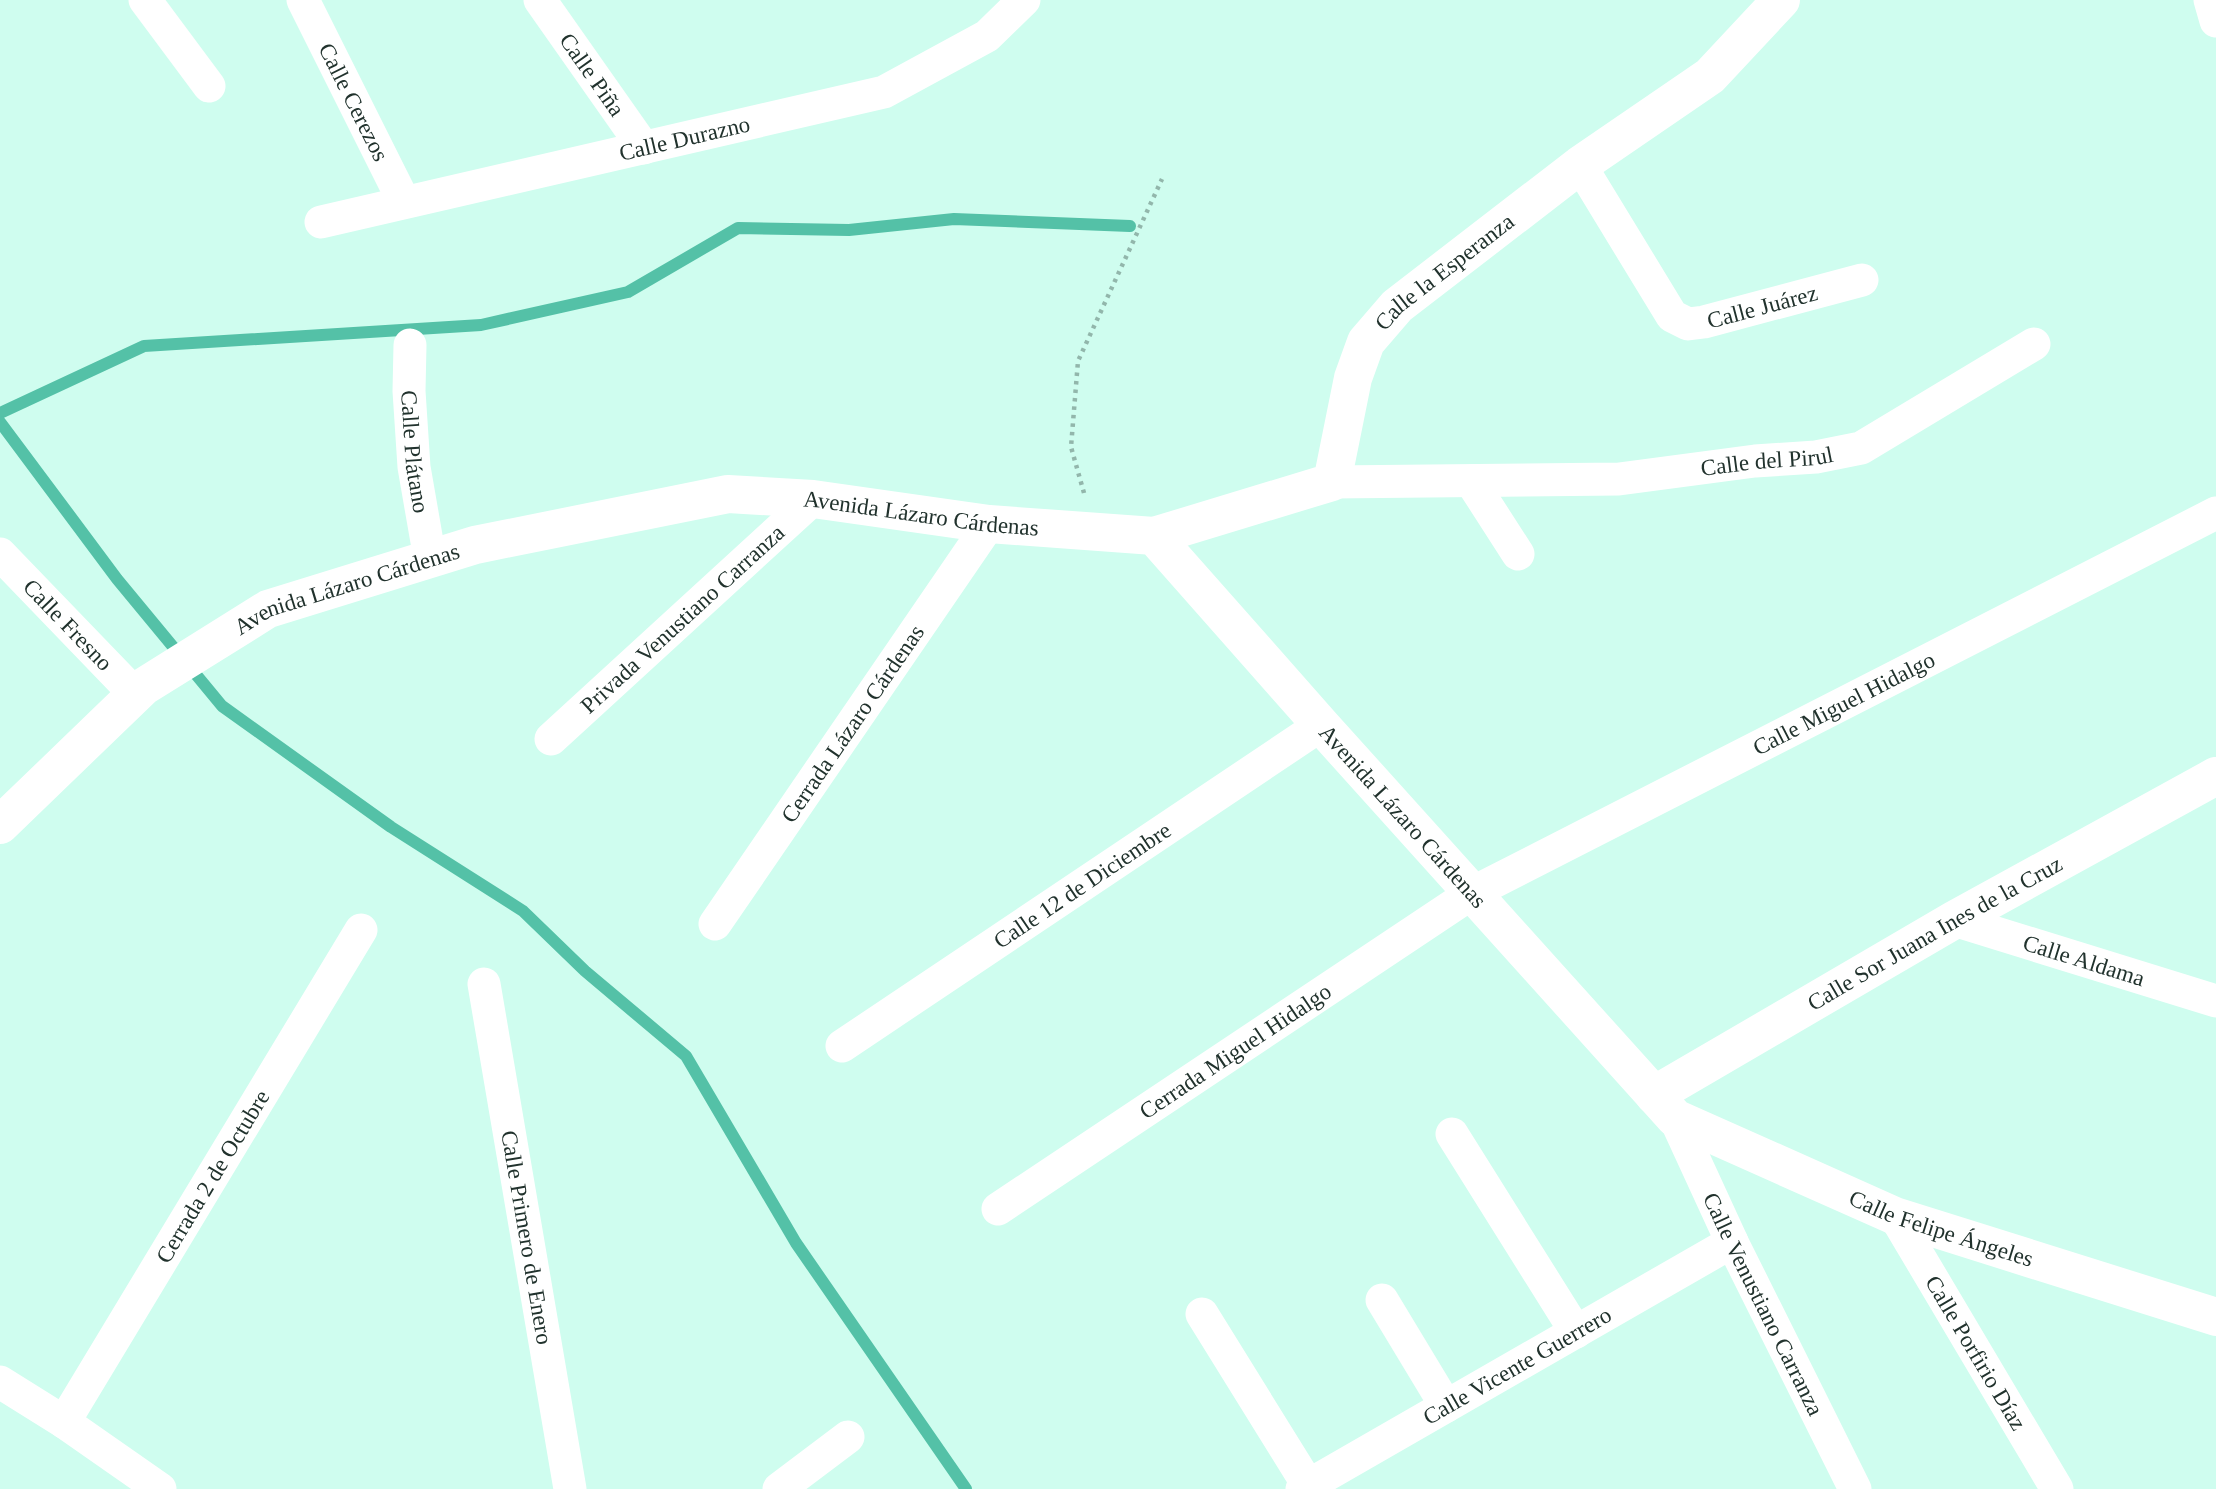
<svg xmlns="http://www.w3.org/2000/svg" width="2216" height="1489" viewBox="0 0 2216 1489" font-family="Georgia,serif">
<style>
.lines{fill:none;stroke-linecap:round;stroke-linejoin:round}
.stream{stroke:#54c1a7;stroke-width:12}
.path{stroke:#92b6ab;stroke-width:4.5;stroke-dasharray:3.5 5;stroke-linecap:butt}
.street{stroke:#fff;stroke-width:33}
.secondary{stroke:#fff;stroke-width:38}
.labels{text-anchor:middle;dominant-baseline:central;stroke-width:5;stroke-linejoin:round;paint-order:stroke}
.street-label{font-size:23px;fill:#21322d;stroke:#cffdef}
</style>
<rect width="100%" height="100%" fill="#cffdef"/>
<g class="lines">
<g class="stream">
<path d="M0,413l144,-67 337,-21 147,-33 110,-64 111,2 105,-11 176,7"/>
<path d="M0,422l117,157 105,127 169,121 132,84 62,60 101,85 110,187 170,246"/>
</g>
<path class="path" d="M1084,493l-13,-46 7,-86 84,-182"/>
<g class="street">
<path d="M145,0l64,86"/>
<path id="s1" d="M303,0l101,202"/>
<path id="s2" d="M540,0l104,148"/>
<path d="M2210,0l6,21"/>
<path id="s3" d="M1580,165l92,151 16,8 16,-2 158,-42"/>
<path id="s4" d="M321,222l563,-130 103,-56 37,-36"/>
<path id="s5" d="M410,345l-1,46 5,76 16,92"/>
<path d="M1471,481l47,73"/>
<path id="s6" d="M1332,482l287,-3 136,-18 61,-4 45,-9 173,-104"/>
<path id="s7" d="M0,554l135,140"/>
<path id="s8" d="M551,739l262,-240"/>
<path id="s9" d="M1954,920l262,81"/>
<path id="s10" d="M715,924l274,-400"/>
<path id="s11" d="M484,984l86,505"/>
<path id="s12" d="M842,1046l479,-321"/>
<path id="s13" d="M1675,1118l57,124 123,247"/>
<path d="M1452,1134l124,198"/>
<path id="s14" d="M998,1209l474,-316 744,-380"/>
<path id="s15" d="M1895,1216l162,273"/>
<path d="M1382,1300l64,106"/>
<path d="M1202,1314l106,171"/>
<path d="M0,1382l64,40 96,67"/>
<path id="s16" d="M64,1422l297,-492"/>
<path d="M779,1489l69,-52"/>
<path id="s17" d="M1302,1489l430,-247"/>
</g>
<g class="secondary">
<path id="s18" d="M1154,536l178,-54 21,-104 13,-36 31,-36 183,-141 130,-89 71,-76"/>
<path id="s19" d="M0,825l143,-138 125,-78 207,-64 253,-51 85,5 176,25 165,12 167,189 354,393 220,98 321,101"/>
<path id="s20" d="M1654,1095l300,-175 262,-144"/>
</g>
</g>
<g class="labels">
<g class="street-label">
<text stroke="none"><textPath href="#s2" startOffset="91">Calle Piña</textPath></text>
<text stroke="none"><textPath href="#s1" startOffset="114">Calle Cerezos</textPath></text>
<text stroke="none"><textPath href="#s4" startOffset="373">Calle Durazno</textPath></text>
<text stroke="none"><textPath href="#s18" startOffset="436">Calle la Esperanza</textPath></text>
<text stroke="none"><textPath href="#s3" startOffset="271">Calle Juárez</textPath></text>
<text stroke="none"><textPath href="#s5" startOffset="107">Calle Plátano</textPath></text>
<text stroke="none"><textPath href="#s6" startOffset="436">Calle del Pirul</textPath></text>
<text stroke="none"><textPath href="#s19" startOffset="1015">Avenida Lázaro Cárdenas</textPath></text>
<text stroke="none"><textPath href="#s19" startOffset="427">Avenida Lázaro Cárdenas</textPath></text>
<text stroke="none"><textPath href="#s8" startOffset="178">Privada Venustiano Carranza</textPath></text>
<text stroke="none"><textPath href="#s7" startOffset="98">Calle Fresno</textPath></text>
<text stroke="none"><textPath href="#s14" startOffset="987">Calle Miguel Hidalgo</textPath></text>
<text stroke="none"><textPath href="#s10" startOffset="243">Cerrada Lázaro Cárdenas</textPath></text>
<text stroke="none"><textPath href="#s19" startOffset="1624">Avenida Lázaro Cárdenas</textPath></text>
<text stroke="none"><textPath href="#s12" startOffset="289">Calle 12 de Diciembre</textPath></text>
<text stroke="none"><textPath href="#s20" startOffset="324">Calle Sor Juana Ines de la Cruz</textPath></text>
<text stroke="none"><textPath href="#s9" startOffset="136">Calle Aldama</textPath></text>
<text stroke="none"><textPath href="#s14" startOffset="285">Cerrada Miguel Hidalgo</textPath></text>
<text stroke="none"><textPath href="#s16" startOffset="287">Cerrada 2 de Octubre</textPath></text>
<text stroke="none"><textPath href="#s19" startOffset="2319">Calle Felipe Ángeles</textPath></text>
<text stroke="none"><textPath href="#s11" startOffset="257">Calle Primero de Enero</textPath></text>
<text stroke="none"><textPath href="#s13" startOffset="206">Calle Venustiano Carranza</textPath></text>
<text stroke="none"><textPath href="#s15" startOffset="159">Calle Porfirio Díaz</textPath></text>
<text stroke="none"><textPath href="#s17" startOffset="248">Calle Vicente Guerrero</textPath></text>
</g>
</g>
</svg>
